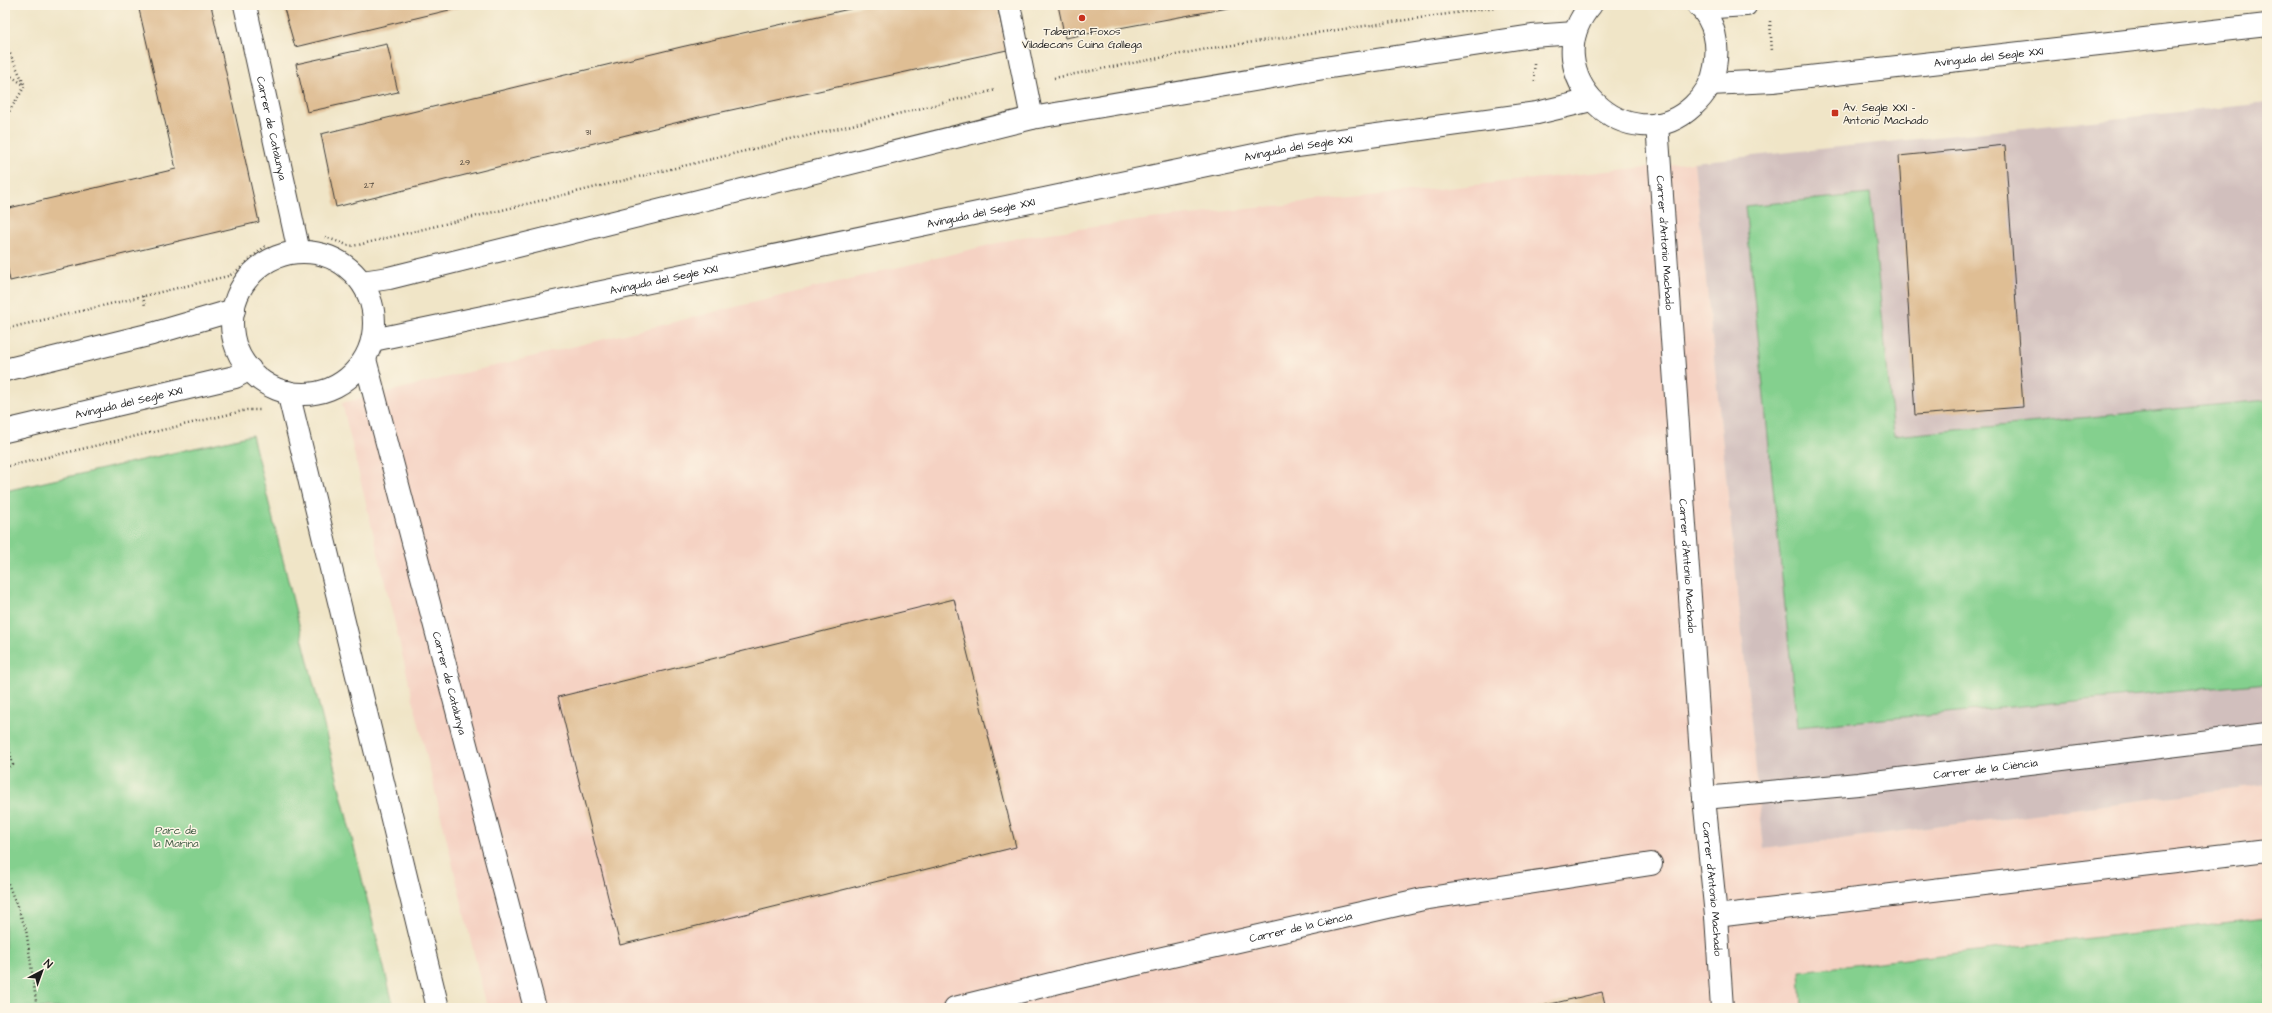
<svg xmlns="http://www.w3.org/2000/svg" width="2272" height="1013" viewBox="0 0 2272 1013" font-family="'Architects Daughter',sans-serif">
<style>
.built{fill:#f5d2c3}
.industrial{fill:#d1bfbd}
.green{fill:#84d08e;stroke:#507655}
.building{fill:#dfbe94}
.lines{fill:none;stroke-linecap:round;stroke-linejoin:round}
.pedestrian-casing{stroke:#3c3a36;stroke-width:24}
.minor-casing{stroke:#3c3a36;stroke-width:24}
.path{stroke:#3c3a36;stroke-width:2.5;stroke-dasharray:1 3;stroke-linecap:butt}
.pedestrian{stroke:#fff;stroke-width:22}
.minor{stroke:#fff;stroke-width:22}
.poi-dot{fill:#c8321e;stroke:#fcf5e5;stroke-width:1.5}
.labels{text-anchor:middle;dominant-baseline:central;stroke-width:3;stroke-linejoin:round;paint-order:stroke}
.number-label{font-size:9px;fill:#4d443a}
.poi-label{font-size:11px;fill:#1c1c1c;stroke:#fcf5e5}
.street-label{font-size:11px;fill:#1c1c1c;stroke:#fcf5e5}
.park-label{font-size:11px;fill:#405b44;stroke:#fcf5e5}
</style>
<rect width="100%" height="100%" fill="#fcf5e5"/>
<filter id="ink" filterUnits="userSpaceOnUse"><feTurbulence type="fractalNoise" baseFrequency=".025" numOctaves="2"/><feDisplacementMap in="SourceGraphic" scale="8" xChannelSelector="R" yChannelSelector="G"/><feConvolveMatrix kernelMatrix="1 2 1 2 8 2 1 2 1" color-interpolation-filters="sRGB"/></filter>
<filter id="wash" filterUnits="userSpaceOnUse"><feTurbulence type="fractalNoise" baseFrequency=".012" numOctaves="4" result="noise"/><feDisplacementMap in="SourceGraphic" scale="16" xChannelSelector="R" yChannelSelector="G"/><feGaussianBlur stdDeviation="0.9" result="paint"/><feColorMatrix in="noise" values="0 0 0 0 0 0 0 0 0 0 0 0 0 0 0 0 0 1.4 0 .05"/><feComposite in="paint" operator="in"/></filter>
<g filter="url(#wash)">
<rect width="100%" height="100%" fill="#f0e5c7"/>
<path class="built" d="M1694,162l70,687 503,-65v224h-1780l-145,-605 680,-166 129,-18z"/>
<path class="industrial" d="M2267,103v681l-503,65 -70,-687z"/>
<g class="green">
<path d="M1870,194l24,242 373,-36v283l-470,44 -52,-521z"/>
<path d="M252,435l142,573h-389v-517z"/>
<path d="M2267,918v90h-465l-2,-37z"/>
</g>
<g id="blocks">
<g class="building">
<path d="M138,5h73l48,217 -249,59 -5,-26v-46l171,-40z"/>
<path d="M283,5h183v1l-171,41z"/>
<path d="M867,5h130l10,45 -308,67 -363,90 -15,-73 360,-87z"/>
<path d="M1058,5h181v1l-174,32z"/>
<path d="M387,44l11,48 -91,20 -11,-48z"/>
<path d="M2005,145l18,262 -108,8 -16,-259z"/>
<path d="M954,599l62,248 -396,98 -62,-248z"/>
<path d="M1602,992l4,16h-68v-1z"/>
</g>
</g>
</g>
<g filter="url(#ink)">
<use href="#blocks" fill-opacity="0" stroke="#3c3a36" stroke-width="1"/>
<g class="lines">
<g class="pedestrian-casing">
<g id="pedestrian">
<path id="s1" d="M955,1008l120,-30 348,-79 228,-35"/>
</g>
</g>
<g class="minor-casing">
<g id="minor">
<path id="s2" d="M245,5l54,247"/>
<path d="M1009,5l23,113"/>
<path d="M1591,5c-59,68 38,161 102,101 12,-11 20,-24 22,-39 4,-22 0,-46 -17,-62"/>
<path d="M1701,8l45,-3"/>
<path id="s3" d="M1710,84l63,-3 494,-56"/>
<path id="s4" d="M1657,124l47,674 12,118 6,92"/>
<circle cx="303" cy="323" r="71"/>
<path d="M362,282l27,-4 643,-160 292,-50 208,-32 43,-3"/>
<path id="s5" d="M373,340l924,-194 240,-33 54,-13"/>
<path id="s6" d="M365,359l170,649"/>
<path d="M5,370l147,-36 82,-24"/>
<path d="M288,392l150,616"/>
<path id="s7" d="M5,431l230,-54 15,-8"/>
<path id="s8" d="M1704,798l154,-14 409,-50"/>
<path d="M1716,916l551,-66"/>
</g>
</g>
<g class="path">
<path d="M1770,21l2,31"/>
<path d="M5,43l20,43"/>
<path d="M1534,64l1,19"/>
<path d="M5,72l19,13"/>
<path d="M1054,78l158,-30 298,-43"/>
<path d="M5,118l20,-32"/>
<path d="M325,237l25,9 8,-1 638,-155"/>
<path d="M143,296l2,10"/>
<path d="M5,329l223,-53c12,-5 26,-22 39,-31"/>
<path d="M5,467l242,-57h15"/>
<path d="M5,733l8,32 -8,3"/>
<path d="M5,876l21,53 11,79"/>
</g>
<use href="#pedestrian" class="pedestrian"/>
<use href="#minor" class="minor"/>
</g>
</g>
<g class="poi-dot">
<circle cx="1082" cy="18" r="4"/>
<rect x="1831" y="109" width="8" height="8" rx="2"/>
</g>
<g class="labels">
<g class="number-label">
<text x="588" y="132">31</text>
<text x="465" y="162">29</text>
<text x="369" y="185">27</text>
</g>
<g class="poi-label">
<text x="1082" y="31">Taberna Foxos<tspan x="1082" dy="13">Viladecans Cuina Gallega</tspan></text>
<text x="1843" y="107" text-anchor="start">Av. Segle XXI -<tspan x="1843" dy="13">Antonio Machado</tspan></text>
</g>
<g class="street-label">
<text stroke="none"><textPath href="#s3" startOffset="280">Avinguda del Segle XXI</textPath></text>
<text stroke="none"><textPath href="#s2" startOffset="126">Carrer de Catalunya</textPath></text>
<text stroke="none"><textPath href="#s5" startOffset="945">Avinguda del Segle XXI</textPath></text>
<text stroke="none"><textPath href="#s5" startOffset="621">Avinguda del Segle XXI</textPath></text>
<text stroke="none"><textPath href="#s4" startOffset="119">Carrer d'Antonio Machado</textPath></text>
<text stroke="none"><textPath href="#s5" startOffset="297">Avinguda del Segle XXI</textPath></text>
<text stroke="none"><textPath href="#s7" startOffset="127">Avinguda del Segle XXI</textPath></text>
<text stroke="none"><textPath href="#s4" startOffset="443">Carrer d'Antonio Machado</textPath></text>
<text stroke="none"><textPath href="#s6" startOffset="335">Carrer de Catalunya</textPath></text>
<text stroke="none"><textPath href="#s8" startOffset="283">Carrer de la Ciència</textPath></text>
<text stroke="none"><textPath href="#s4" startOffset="767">Carrer d'Antonio Machado</textPath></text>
<text stroke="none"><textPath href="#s1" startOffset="355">Carrer de la Ciència</textPath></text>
</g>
<g class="park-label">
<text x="176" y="830">Parc de<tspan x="176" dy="13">la Marina</tspan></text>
</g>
</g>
<rect width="2272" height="1013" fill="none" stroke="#fcf5e5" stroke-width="20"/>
<g transform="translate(42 971) rotate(41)" stroke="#fcf5e5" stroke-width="3" paint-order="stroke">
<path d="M0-3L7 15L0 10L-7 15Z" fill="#1c1c1c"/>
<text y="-6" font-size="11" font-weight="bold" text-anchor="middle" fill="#1c1c1c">N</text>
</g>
</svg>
